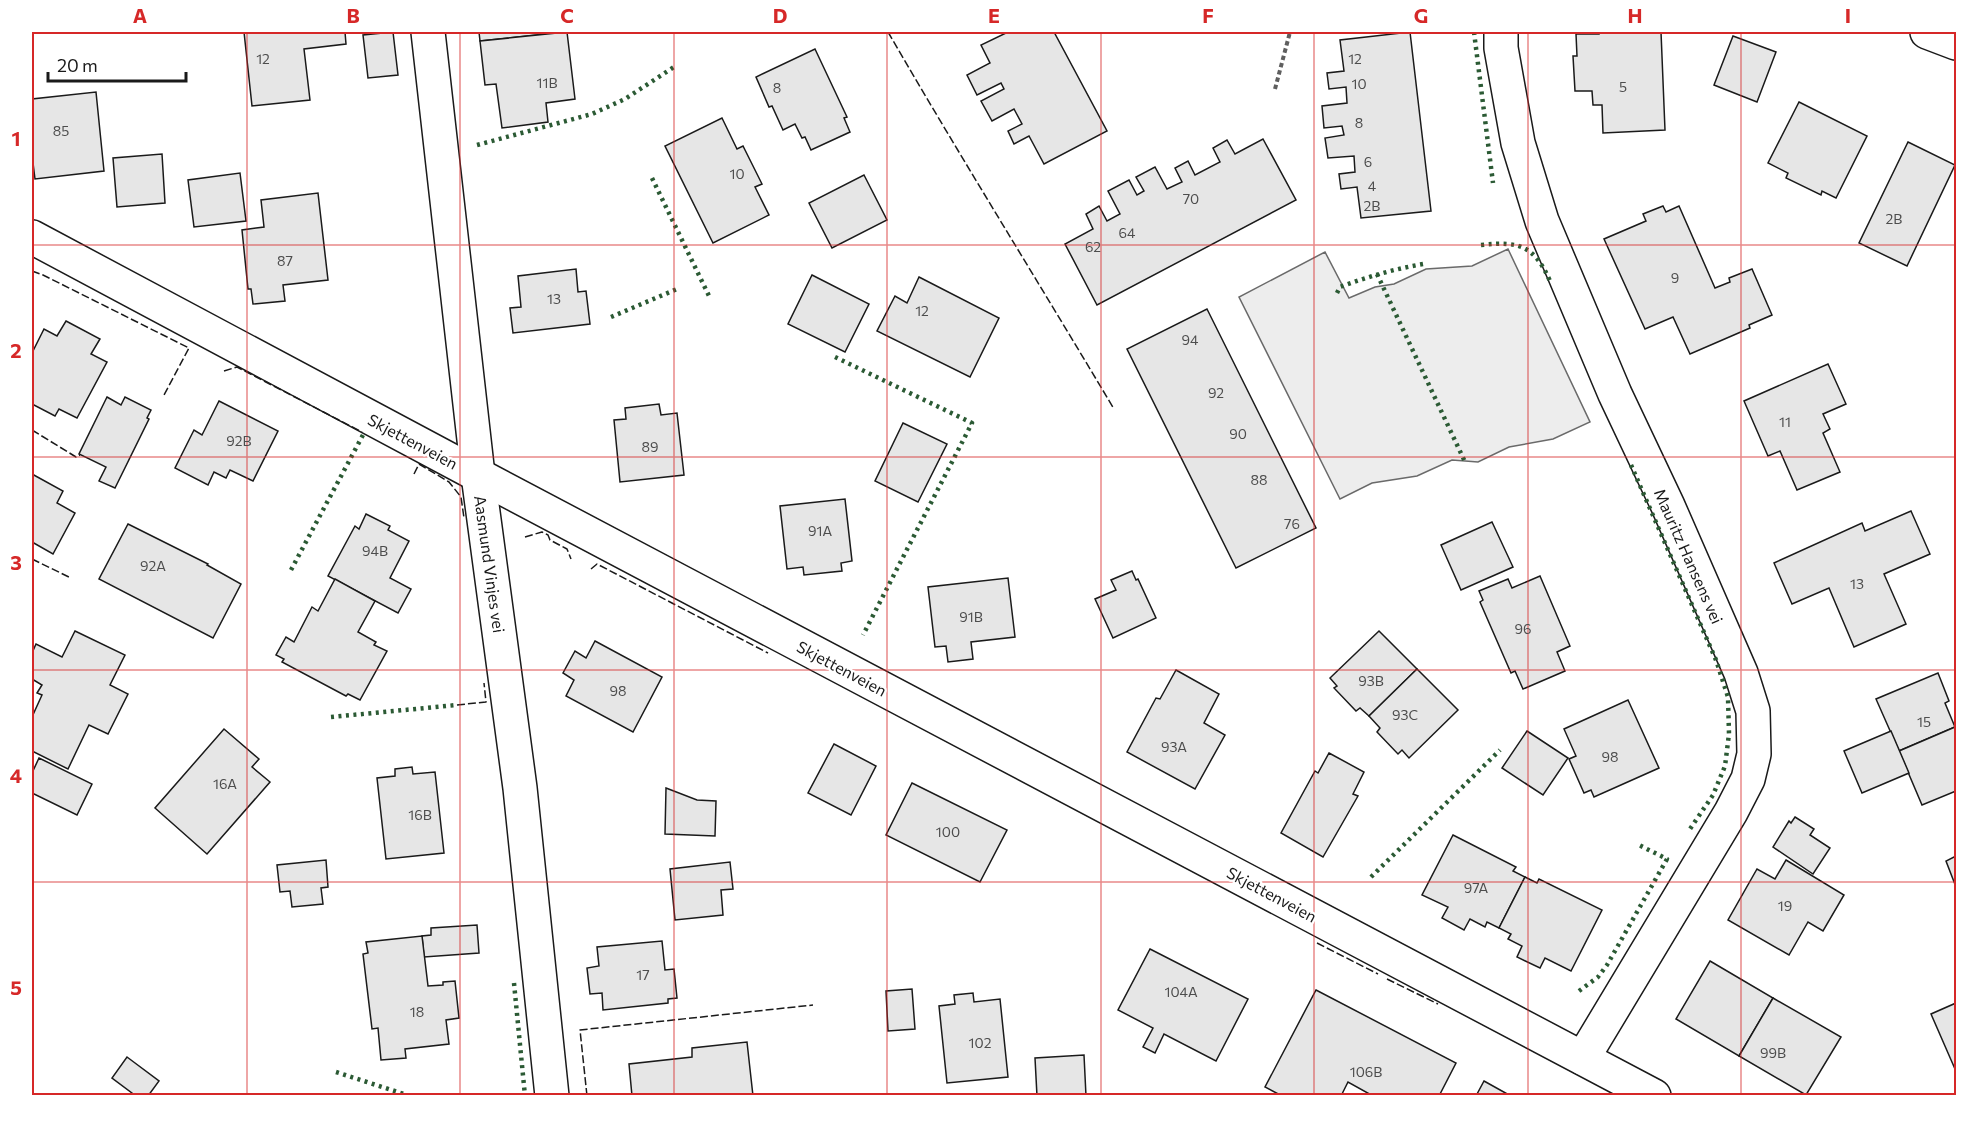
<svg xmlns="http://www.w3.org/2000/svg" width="1988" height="1127" viewBox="0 0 1988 1127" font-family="Commissioner,sans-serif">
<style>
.built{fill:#ededed;stroke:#6a6a6a;stroke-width:1.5}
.building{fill:#e6e6e6;stroke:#1a1a1a;stroke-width:1.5}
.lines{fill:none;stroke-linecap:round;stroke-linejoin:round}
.street-casing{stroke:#1a1a1a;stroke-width:36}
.path{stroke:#5f5f5f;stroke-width:4;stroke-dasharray:4.5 3;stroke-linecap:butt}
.street{stroke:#fff;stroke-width:33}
.hedge{stroke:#2b5a34;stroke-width:4.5;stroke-dasharray:3 4.5;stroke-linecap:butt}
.fence{stroke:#1a1a1a;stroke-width:1.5;stroke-dasharray:8 3;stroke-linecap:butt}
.grid{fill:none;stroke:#d62828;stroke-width:1.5;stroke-opacity:0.55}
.labels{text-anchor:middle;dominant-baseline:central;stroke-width:4.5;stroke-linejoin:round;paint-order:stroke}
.number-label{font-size:14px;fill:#4d4d4d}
.street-label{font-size:16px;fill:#1a1a1a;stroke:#fff}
.neatline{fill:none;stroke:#d62828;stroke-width:2}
.grid-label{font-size:20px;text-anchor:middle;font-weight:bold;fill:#d62828}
</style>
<rect width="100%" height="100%" fill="#fff"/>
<path class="built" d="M1508,249l82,173 -37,17 -44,8 -31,15 -26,-2 -35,16 -45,7 -32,16 -101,-202 86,-45 24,46 26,-11 19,-3 32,-15 46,-3z"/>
<g class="building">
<path d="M244,32h101l1,12 -42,5 6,51 -58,6z"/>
<path d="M393,32l5,43 -30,3 -5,-43z"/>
<path d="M479,32h85l-84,9z"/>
<path d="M567,32l8,67 -29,4 2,19 -46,6 -6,-44 -11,1 -5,-44z"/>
<path d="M1008,32h46l53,99 -63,33 -15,-28 -15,8 -6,-13 14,-7 -8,-15 -22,12 -11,-20 23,-12 -3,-6 -24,12 -10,-20 23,-12 -9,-18z"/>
<path d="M1410,32l21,179 -70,7 -4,-31 -16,2 -2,-15 16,-2 -1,-16 -26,2 -3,-20 19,-3 -2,-9 -18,2 -2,-22 25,-3 -1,-16 -17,2 -2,-16 17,-2 -4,-31z"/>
<path d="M1599,32h62l4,98 -62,3 -1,-28h-9l-1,-14h-17l-2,-35h4l-1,-22h23z"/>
<path d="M1733,36l43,16 -19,50 -43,-17z"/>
<path d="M815,49l32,68 -3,1 6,14 -39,18 -6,-13 -3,1 -7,-14 -12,6 -11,-24 -3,1 -13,-30z"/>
<path d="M96,92l8,79 -69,8 -2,-16h-1v-64z"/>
<path d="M1799,102l68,34 -31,62 -14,-7 -1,4 -35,-17 2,-5 -20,-10z"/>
<path d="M722,118l15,31 6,-3 19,38 -7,3 14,28 -56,28 -48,-97z"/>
<path d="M1263,139l33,61 -199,105 -32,-61 28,-15 -7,-15 13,-8 8,15 13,-7 -12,-23 21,-11 8,15 7,-4 -8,-14 19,-10 12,22 15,-7 -7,-14 13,-7 7,14 25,-13 -7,-14 14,-8 8,14z"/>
<path d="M1908,142l47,23 -48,101 -48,-23z"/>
<path d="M162,154l3,49 -48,4 -4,-49z"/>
<path d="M240,173l6,48 -52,6 -6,-47z"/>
<path d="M864,175l23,45 -55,28 -23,-45z"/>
<path d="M318,193l10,87 -45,5 2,16 -32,3 -2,-15h-3l-6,-59 22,-3 -3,-27z"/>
<path d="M1663,206l3,6 13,-6 36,82 15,-6 -1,-4 23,-9 20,46 -23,10 1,3 -60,26 -17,-37 -28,12 -41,-90 42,-18 -3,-7z"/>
<path d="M576,269l2,23 8,-1 4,33 -77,9 -3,-25 11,-1 -3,-31z"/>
<path d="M812,275l57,29 -24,48 -57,-28z"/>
<path d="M919,277l80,41 -29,59 -93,-46 18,-35 12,7z"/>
<path d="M1207,309l109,219 -80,40 -109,-219z"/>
<path d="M66,321l34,18 -9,15 16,8 -30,56 -18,-9 -4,7 -23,-12v-51l12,-24 13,7z"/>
<path d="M1828,364l18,40 -23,10 7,15 -7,4 17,39 -43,18 -17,-39 -12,5 -24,-55z"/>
<path d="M107,397l14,8 4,-8 26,13 -4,8 2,1 -34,69 -16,-7 7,-14 -27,-13z"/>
<path d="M219,401l59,30 -25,50 -23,-11 -4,8 -12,-6 -6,13 -33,-17 19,-38 8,5z"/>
<path d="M659,404l2,11 16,-2 7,62 -64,7 -6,-62 12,-1 -1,-11z"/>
<path d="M903,423l44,21 -29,58 -43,-21z"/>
<path d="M32,474l31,17 -6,12 18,10 -22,41 -21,-12z"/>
<path d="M845,499l7,62 -11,2 1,8 -38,4 -1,-8 -16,2 -7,-63z"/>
<path d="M1911,511l19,43 -46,20 22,50 -52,23 -25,-59 -37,16 -18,-41 88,-40 3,8z"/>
<path d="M366,514l24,12 -2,4 21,11 -19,37 21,11 -13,24 -70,-37 27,-50 4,3z"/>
<path d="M1492,522l21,45 -52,23 -20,-45z"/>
<path d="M128,524l80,40 -1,1 34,19 -28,54 -114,-59z"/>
<path d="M1132,571l4,9 2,-1 18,39 -43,20 -18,-39 21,-9 -5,-10z"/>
<path d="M1540,576l30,70 -13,6 8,19 -42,18 -8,-18 -4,2 -31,-71 3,-2 -4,-9 29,-12 4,9z"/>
<path d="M1008,578l7,59 -44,5 2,17 -25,3 -2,-16 -11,1 -7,-60z"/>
<path d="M335,579l40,22 -17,31 18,10 -2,3 13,6 -27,49 -12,-6 -2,2 -64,-34 2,-3 -8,-4 10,-18 8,5 18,-35 6,4z"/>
<path d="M75,631l50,24 -15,30 18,9 -20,40 -19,-9 -21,44 -36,-18v-34l10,-22 -5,-2 5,-8 -10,-6v-26l4,-9 26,13z"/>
<path d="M1379,631l38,38 -48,47 -9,-8 -4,3 -22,-23 3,-2 -7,-8z"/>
<path d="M595,641l67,36 -29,55 -67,-36 8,-16 -11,-7 12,-22 11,7z"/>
<path d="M1417,669l41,41 -49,48 -7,-8 -4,4 -21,-22 3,-4 -11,-12z"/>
<path d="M1176,670l43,24 -15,29 21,12 -30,54 -68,-37 29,-54 4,1z"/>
<path d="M1938,673l11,28 -4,2 10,24 -56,24 -23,-52z"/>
<path d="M1628,700l31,68 -65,29 -3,-7 -7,3 -15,-34 7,-3 -12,-27z"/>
<path d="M1955,727l1,64 -34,14 -23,-54z"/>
<path d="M224,729l35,30 -7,8 18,15 -63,72 -52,-46z"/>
<path d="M1527,731l41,27 -25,37 -41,-27z"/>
<path d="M1891,731l18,42 -47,20 -18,-42z"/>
<path d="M834,744l42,22 -25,49 -43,-22z"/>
<path d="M1329,753l35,19 -11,22 5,2 -35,61 -42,-24 34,-62 3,2z"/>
<path d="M39,758l53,26 -15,31 -45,-22v-20z"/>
<path d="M412,767l1,7 22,-2 9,81 -58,6 -9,-81 18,-2v-7z"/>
<path d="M912,783l95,47 -27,52 -94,-47z"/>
<path d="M666,788l31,12 19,1 -1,35 -50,-2z"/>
<path d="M1795,817l19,12 -4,6 20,13 -17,26 -40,-27 16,-26 2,2z"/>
<path d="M1453,835l63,32 -3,4 12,6 -26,51 -12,-6 -2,5 -15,-8 -6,11 -22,-12 6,-11 -26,-12z"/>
<path d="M1956,856v31l-10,-26z"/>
<path d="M326,860l2,27 -7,1 2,16 -31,3 -2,-16 -10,1 -3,-27z"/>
<path d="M1786,860l58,35 -21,36 -15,-9 -19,33 -61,-35 29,-51 18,10z"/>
<path d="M730,862l3,27 -12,1 2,25 -48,5 -5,-51z"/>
<path d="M1525,877l12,6 2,-4 63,31 -31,61 -26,-13 -5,10 -23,-11 5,-11 -14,-7 3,-5 -12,-6z"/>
<path d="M477,925l2,28 -55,4 -2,-21 9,-1v-7z"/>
<path d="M422,936l6,50 15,-1v-3l12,-1 4,37 -13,2 3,24 -44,5 1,9 -25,2 -3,-32 -6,1 -9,-75 5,-1 -2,-11z"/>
<path d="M662,941l3,29 9,-1 3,29 -9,1v4l-65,7 -1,-17 -12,1 -3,-26 12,-2 -2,-19z"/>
<path d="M1150,949l98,50 -32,62 -52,-27 -9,19 -12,-6 10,-19 -35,-18z"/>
<path d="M1710,961l63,37 -34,58 -63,-37z"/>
<path d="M912,989l3,40 -27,2 -2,-40z"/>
<path d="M1316,990l140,73 -17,33h-66l-25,-14 -7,14h-59l-17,-9z"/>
<path d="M973,993l1,9 26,-3 8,78 -61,6 -8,-77 16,-2 -1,-9z"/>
<path d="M1773,998l68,39 -35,58 -67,-39z"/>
<path d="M1956,1003v65l-1,1 -24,-55z"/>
<path d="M747,1042l6,54h-121l-3,-32 63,-7v-9z"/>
<path d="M1084,1055l2,41h-49l-2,-38z"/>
<path d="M127,1057l32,24 -11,15h-12l-24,-18z"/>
<path d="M1484,1081l27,15h-35z"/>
</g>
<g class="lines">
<g class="street-casing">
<g id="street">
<path d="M428,32l50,443 42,313 32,308"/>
<path d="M1501,32v16l17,95 24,78 73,173 53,112 73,167 12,38 1,43 -6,25 -17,33 -148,246"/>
<path d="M1927,32l29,11"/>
<path d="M32,237l446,238 1176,621"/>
</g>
</g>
<path class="path" d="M1275,89l15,-57"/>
<use href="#street" class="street"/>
<g class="hedge">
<path d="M1474,32l19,151"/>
<path d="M477,145l115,-31 33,-15 52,-34"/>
<path d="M652,178l58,120"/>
<path d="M1481,245c38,-4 53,0 69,36"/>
<path d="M1377,274l89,190"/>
<path d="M1337,293l3,-6c27,-10 54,-18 83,-23"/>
<path d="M611,317l66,-28"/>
<path d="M835,357l137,66 -109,212"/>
<path d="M1631,465l85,195 12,37 1,37 -4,32 -12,29 -23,34"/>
<path d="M291,570l73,-137"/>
<path d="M331,717l126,-12"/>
<path d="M1371,877l129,-127"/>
<path d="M514,983l11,113"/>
<path d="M1579,991l19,-14 9,-12 60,-106 -30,-15"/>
<path d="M336,1072l74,24"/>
</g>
<g class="fence">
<path d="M888,32c73,126 151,251 226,377"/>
<path d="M32,271l11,4 146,73 -25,47"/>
<path d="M224,371l13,-4 125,65"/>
<path d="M32,430l44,27 4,-2"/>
<path d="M414,474l5,-10 30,18 12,15 3,21"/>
<path d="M525,537l17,-5 6,3 2,5 17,9 4,10"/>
<path d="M32,559l39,19"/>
<path d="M591,569l6,-5 171,89"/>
<path d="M457,705l29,-3 -2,-19"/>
<path d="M1317,943l61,31"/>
<path d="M1387,979l51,25"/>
<path d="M587,1096l-7,-66 233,-25"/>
</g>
</g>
<path class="grid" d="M247,32v1064M460,32v1064M674,32v1064M887,32v1064M1101,32v1064M1314,32v1064M1528,32v1064M1741,32v1064M32,245h1924M32,457h1924M32,670h1924M32,882h1924"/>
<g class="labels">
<g class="number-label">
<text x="263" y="58">12</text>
<text x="1355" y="58">12</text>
<text x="547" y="82">11B</text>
<text x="1359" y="83">10</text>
<text x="1623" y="86">5</text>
<text x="777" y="87">8</text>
<text x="1359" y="122">8</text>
<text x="61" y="130">85</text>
<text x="1368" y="161">6</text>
<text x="737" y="173">10</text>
<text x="1372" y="185">4</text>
<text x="1191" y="198">70</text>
<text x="1372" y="205">2B</text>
<text x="1894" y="218">2B</text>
<text x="1127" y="232">64</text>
<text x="1093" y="246">62</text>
<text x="285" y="260">87</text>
<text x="1675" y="277">9</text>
<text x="554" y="298">13</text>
<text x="922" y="310">12</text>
<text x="1190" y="339">94</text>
<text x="1216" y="392">92</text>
<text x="1785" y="421">11</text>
<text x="1238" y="433">90</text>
<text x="239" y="440">92B</text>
<text x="650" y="446">89</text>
<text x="1259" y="479">88</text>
<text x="1292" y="523">76</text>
<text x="820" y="530">91A</text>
<text x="375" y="550">94B</text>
<text x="153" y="565">92A</text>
<text x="1857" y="583">13</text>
<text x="971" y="616">91B</text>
<text x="1523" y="628">96</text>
<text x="1371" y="680">93B</text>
<text x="618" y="690">98</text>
<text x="1405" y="714">93C</text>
<text x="1924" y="721">15</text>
<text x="1174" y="746">93A</text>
<text x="1610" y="756">98</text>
<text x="225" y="783">16A</text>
<text x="420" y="814">16B</text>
<text x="948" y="831">100</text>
<text x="1476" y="887">97A</text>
<text x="1785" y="905">19</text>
<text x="643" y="974">17</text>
<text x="1181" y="991">104A</text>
<text x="417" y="1011">18</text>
<text x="980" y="1042">102</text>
<text x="1773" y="1052">99B</text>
<text x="1366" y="1071">106B</text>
</g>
<g class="street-label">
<text transform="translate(413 441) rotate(28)">Skjettenveien</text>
<text transform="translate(1689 556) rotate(66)">Mauritz Hansens vei</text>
<text transform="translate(490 564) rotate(82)">Aasmund Vinjes vei</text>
<text transform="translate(842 668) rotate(28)">Skjettenveien</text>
<text transform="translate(1272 894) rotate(28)">Skjettenveien</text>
</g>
</g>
<rect width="1988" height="1127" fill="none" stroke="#ffffff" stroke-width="66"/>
<path d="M48 72v9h138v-9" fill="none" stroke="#1a1a1a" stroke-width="3"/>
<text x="57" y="72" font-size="18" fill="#1a1a1a" stroke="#ffffff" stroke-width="4.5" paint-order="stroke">20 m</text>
<rect x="33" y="33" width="1922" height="1061" class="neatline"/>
<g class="grid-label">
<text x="140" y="23">A</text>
<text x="353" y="23">B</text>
<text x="567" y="23">C</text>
<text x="780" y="23">D</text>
<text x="994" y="23">E</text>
<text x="1208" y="23">F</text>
<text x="1421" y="23">G</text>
<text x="1635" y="23">H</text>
<text x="1848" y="23">I</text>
<text x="16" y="146">1</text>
<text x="16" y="358">2</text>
<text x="16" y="570">3</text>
<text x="16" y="783">4</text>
<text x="16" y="995">5</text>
</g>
</svg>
